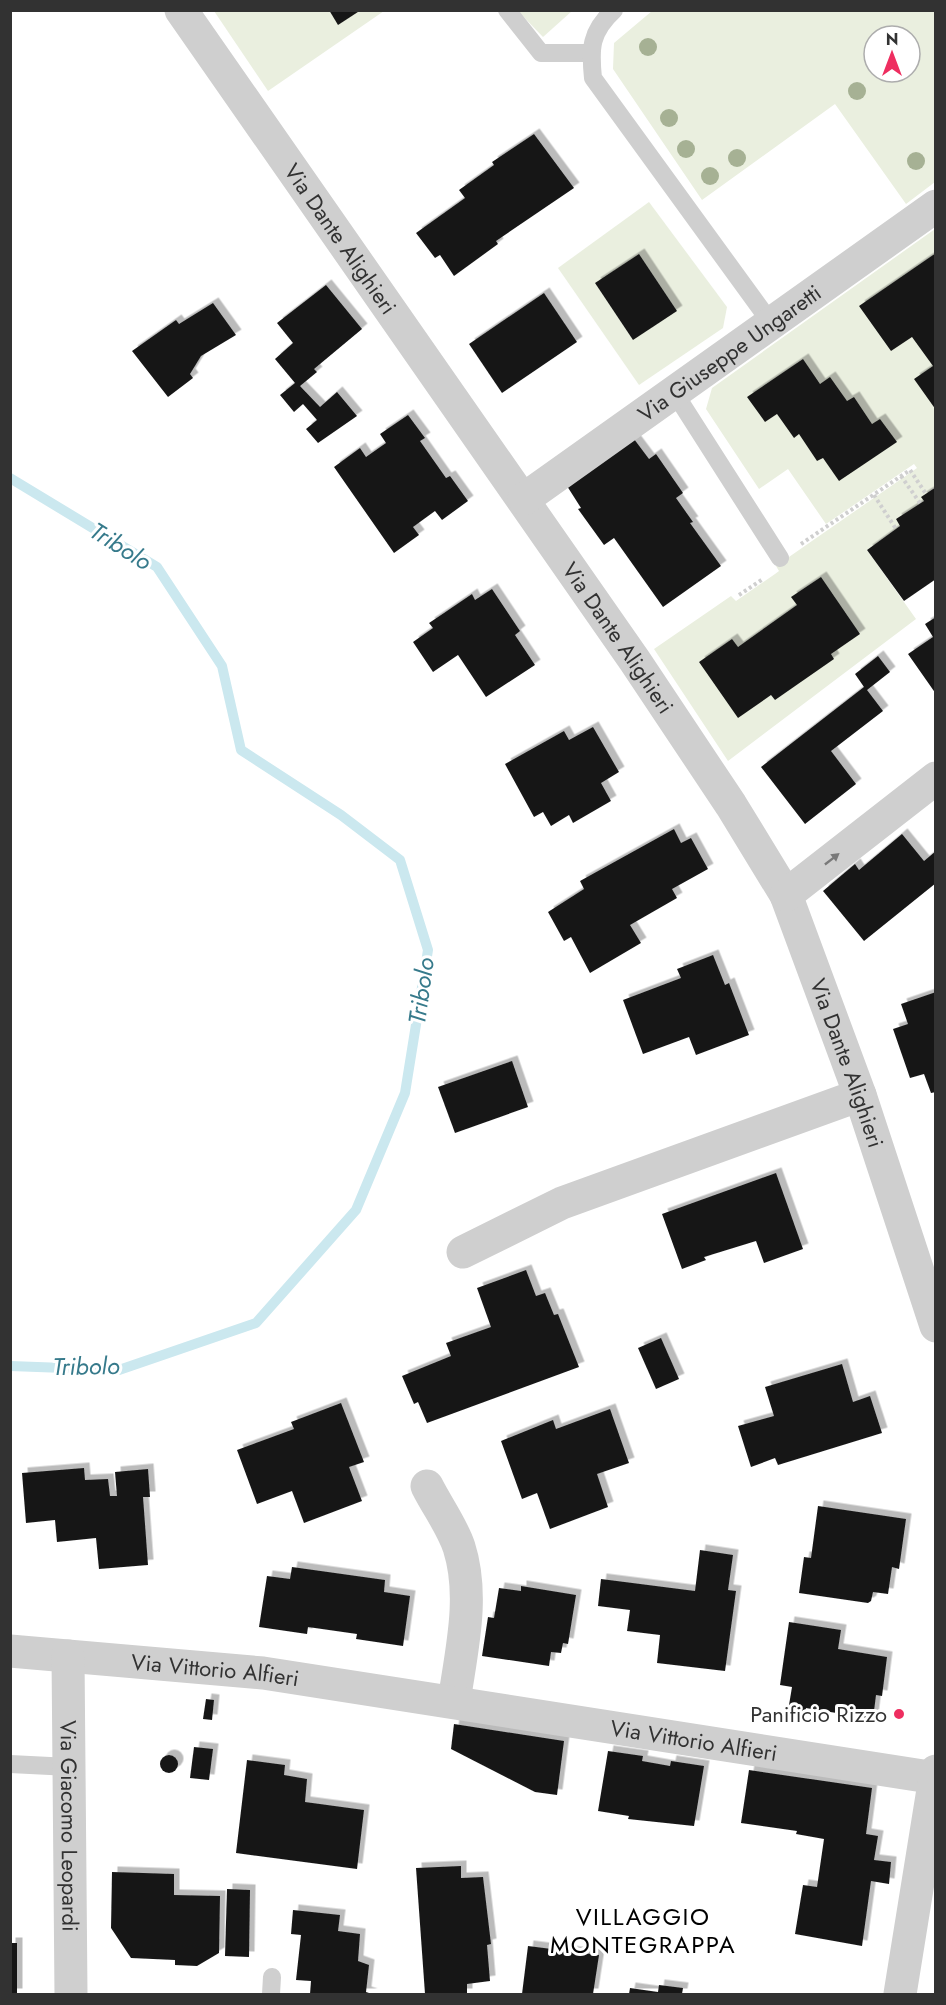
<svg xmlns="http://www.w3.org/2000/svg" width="946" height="2005" viewBox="0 0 946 2005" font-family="Jost,sans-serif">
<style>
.green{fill:#eaefdf;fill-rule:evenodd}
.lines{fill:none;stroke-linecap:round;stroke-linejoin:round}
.stream{stroke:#cbe8ef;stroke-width:10}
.building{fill:#191919;filter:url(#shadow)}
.path{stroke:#cfcfcf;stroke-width:4;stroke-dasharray:3 3;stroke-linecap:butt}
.lane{stroke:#cfcfcf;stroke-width:18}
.street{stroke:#cfcfcf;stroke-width:33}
.tree{fill:#a6b194}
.oneway{fill:#797979}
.poi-dot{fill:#ee2e60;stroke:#fff;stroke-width:2}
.labels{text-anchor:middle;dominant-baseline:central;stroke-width:6;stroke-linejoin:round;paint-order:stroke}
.street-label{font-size:22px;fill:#323232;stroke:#fff}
.poi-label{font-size:22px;fill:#323232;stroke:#fff;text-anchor:end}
.water-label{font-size:24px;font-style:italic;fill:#367a8b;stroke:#fff}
.neighbourhood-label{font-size:24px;letter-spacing:1.5px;fill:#000;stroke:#fff}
</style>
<defs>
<filter id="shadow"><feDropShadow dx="5.5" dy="-5.5" stdDeviation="0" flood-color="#0004"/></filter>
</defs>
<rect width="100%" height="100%" fill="#fff"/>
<g class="green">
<path d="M214,11h170l-116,80z"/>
<path d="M518,11h54l-29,26z"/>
<path d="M652,11h283v171l-29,22 -71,-100 -133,96 -89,-131 1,-26zM874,36h36v36h-36z"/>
<path d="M649,202l78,105 -4,21 -84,57 -81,-117z"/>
<path d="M935,229v258l-13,10 2,4 -27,18 3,7 -33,24 49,69 -188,142 -74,-112 77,-53 5,5 39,-27 4,-3 -3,-5 141,-98 -3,-4 -88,60 -38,-55 -29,20 -53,-80 6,-21z"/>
</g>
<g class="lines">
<path class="stream" d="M10,478l147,89 65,99 19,84 100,65 59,45 28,90 -23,143 -49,117 -100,113 -137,47 -109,-4"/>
</g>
<g class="building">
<path d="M329,10h32l-23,15z"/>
<path d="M534,134l40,54 -78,53 2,3 -44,32 -14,-21 -5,3 -19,-25 49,-35 -6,-8 35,-25 -2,-3z"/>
<path d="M936,253v157l-22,-31 19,-13 -21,-29 -21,14 -32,-45z"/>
<path d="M639,254l38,57 -44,29 -38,-57z"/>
<path d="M326,285l36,44 -48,40 3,3 -17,14 20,21 17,-15 20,24 -39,27 -12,-14 11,-9 -14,-16 -9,8 -14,-17 15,-12 -20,-24 18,-16 -16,-20z"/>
<path d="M544,293l33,49 -75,51 -33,-49z"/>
<path d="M213,303l23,32 -35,21 -11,18 3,4 -25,19 -36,-46 44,-31 3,4z"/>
<path d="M803,359l17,25 10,-7 17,24 7,-4 18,27 8,-5 17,23 -58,39 -16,-23 -6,3 -18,-27 -5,4 -17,-24 -12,8 -18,-25z"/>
<path d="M408,415l17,23 -5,3 26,37 4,-2 18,25 -26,19 -7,-9 -22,16 6,8 -25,18 -60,-86 26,-19 6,9 20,-14 -6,-9z"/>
<path d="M634,439l15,20 7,-5 27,39 -7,5 17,24 -3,1 31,43 -58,41 -49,-69 -10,7 -26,-36 3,-1 -14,-22z"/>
<path d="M936,487v92l-32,22 -37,-51 33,-24 -4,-7 28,-18 -3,-4z"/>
<path d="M821,577l39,57 -29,20 3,5 -59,41 -4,-5 -33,23 -39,-56 33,-23 6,8 28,-20 31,-22 -6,-8z"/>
<path d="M492,589l28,42 -5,4 20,30 -49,32 -28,-42 -25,17 -20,-30 20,-14 -4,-5 15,-10 28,-19 3,6z"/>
<path d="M936,617v77l-28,-40 25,-17 -8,-13z"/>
<path d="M878,656l12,16 -23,18 16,21 -52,40 25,33 -51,40 -44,-57 103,-80 -9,-13z"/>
<path d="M593,727l26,45 -18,11 10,18 -38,22 -4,-8 -18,11 -8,-14 -9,5 -29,-53 59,-33 5,9z"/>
<path d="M674,829l7,14 10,-5 17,31 -36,20 5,9 -47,27 11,18 -51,30 -19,-36 -7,4 -16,-29 36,-23 -4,-8z"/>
<path d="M902,834l22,27 12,-10v32l-72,58 -41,-50 32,-27 4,6z"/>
<path d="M713,955l12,30 4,-2 20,52 -53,20 -7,-18 -46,17 -20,-54 58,-22 -4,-9z"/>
<path d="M936,992v100l-5,1 -7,-19 -14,4 -17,-49 15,-5 -7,-20z"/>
<path d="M512,1061l16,46 -73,26 -17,-46z"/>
<path d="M776,1173l27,76 -39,14 -8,-22 -52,16 2,3 -24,9 -20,-55z"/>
<path d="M526,1270l10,26 9,-3 9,22 4,-1 21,53 -152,56 -9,-21 -4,2 -12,-28 49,-20 -5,-13 45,-16 -14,-39z"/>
<path d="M661,1338l18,41 -23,10 -18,-41z"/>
<path d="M842,1364l11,38 17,-6 12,37 -104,32 -3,-7 -24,9 -13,-41 36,-10 -9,-29z"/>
<path d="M341,1403l23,59 -15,5 13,34 -58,22 -12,-32 -35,13 -20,-54 57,-21 -3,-7z"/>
<path d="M610,1409l19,54 -32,11 11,33 -58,22 -13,-36 -15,6 -21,-58 52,-21 3,9z"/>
<path d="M84,1468l1,12 23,-1 2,17h7l-2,-24 33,-3 2,28h-7l5,68 -49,4 -3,-31 -39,4 -2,-22 -29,3 -4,-50z"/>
<path d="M818,1506l88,13 -7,50 -7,-2 -4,27 -15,-2 -2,9 -3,2 -69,-10 5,-36 7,1z"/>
<path d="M700,1550l33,5 -5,35 8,1 -11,80 -68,-8 3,-28 -33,-4 3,-21 -32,-4 3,-27 94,12z"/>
<path d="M292,1567l93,13 -1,12 26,4 -7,50 -47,-7 1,-5 -49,-7 -1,7 -48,-7 8,-51 23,3z"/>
<path d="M521,1586l55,9 -8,49 -5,-1 -2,10 -10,-1 -2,14 -67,-10 6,-39 6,1 5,-30 22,3z"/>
<path d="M789,1622l52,8 -3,19 49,8 -5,39 -6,-1 -3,24 -67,-11 -1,6 -17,-3 4,-24 -12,-2z"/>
<path d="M206,1699l8,1 -2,20 -9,-1z"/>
<path d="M454,1724l110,17 -7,54 -22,-3 -84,-43z"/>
<path d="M194,1747l19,2 -4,31 -19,-2z"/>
<path d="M608,1751l35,5 -1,5 28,5 1,-5 33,5 -10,60 -66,-7 1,-3 -31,-5z"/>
<circle cx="169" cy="1764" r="9"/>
<path d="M247,1760l38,5 -1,10 23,4 -2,23 59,8 -7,59 -121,-16z"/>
<path d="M749,1770l123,18 -6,46 12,2 -4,24 17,2 -2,22 -18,-3 -9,65 -67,-12 8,-49 14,2 7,-48 -28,-5 1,-3 -56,-8z"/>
<path d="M461,1866v12l22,-1 8,67 -4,1 3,36 -23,3v10h-42l-9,-126z"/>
<path d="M112,1872l62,2v21l46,1 -1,57 -22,13 -22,-1v-5l-44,-2 -20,-30z"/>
<path d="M227,1889l23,1 -1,67 -24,-1z"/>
<path d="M293,1910l47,5 -2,16 22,3 -2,27 11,4 -3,27 6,2h-62l1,-13 -15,-1 5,-45 -10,-1z"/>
<rect x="10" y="1943" width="7" height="51"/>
<path d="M528,1946l71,9 -6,39h-71z"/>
<path d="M659,1985l24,3 -1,6h-53l1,-6 28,4z"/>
</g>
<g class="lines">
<g class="path">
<path d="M901,476l19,27"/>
<path d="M874,495l22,34"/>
<path d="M801,544l109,-74 16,24"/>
<path d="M739,595l24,-16"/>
</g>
<g class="lane">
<path d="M507,10l34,43h50"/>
<path d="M614,10c-24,22 -24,39 -21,68l178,245"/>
<path d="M674,392l106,166"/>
<path d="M10,1764l60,3"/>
<path d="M271,1994l1,-17"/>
</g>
<g class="street">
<path id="s1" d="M181,10l454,651 96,144 55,90 74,200 76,231"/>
<path id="s2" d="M524,499l412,-293"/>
<path d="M786,895l150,-117"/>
<path d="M463,1252l99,-49 298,-108"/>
<path d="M427,1486c10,20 25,40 32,61 16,50 2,105 -5,155"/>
<path id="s3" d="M10,1651l253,22 673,105"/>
<path id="s4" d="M68,1656l3,338"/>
<path d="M900,1994l36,-223"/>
</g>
</g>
<g class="tree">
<circle cx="648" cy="47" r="9"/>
<circle cx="857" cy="91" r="9"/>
<circle cx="669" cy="118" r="9"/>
<circle cx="686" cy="149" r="9"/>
<circle cx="737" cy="158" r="9"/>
<circle cx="916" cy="161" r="9"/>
<circle cx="710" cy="176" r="9"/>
</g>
<defs><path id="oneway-solid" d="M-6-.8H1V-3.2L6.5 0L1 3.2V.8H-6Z" transform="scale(1.5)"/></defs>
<use class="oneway" href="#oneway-solid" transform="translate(832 859) rotate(-38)"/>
<circle class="poi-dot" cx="899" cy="1714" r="6"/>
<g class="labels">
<g class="street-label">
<text stroke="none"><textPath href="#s1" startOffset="279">Via Dante Alighieri</textPath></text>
<text stroke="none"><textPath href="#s2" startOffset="252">Via Giuseppe Ungaretti</textPath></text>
<text stroke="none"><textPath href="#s1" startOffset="765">Via Dante Alighieri</textPath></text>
<text stroke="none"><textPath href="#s1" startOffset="1251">Via Dante Alighieri</textPath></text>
<text stroke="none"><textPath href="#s3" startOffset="206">Via Vittorio Alfieri</textPath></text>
<text stroke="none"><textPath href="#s3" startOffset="690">Via Vittorio Alfieri</textPath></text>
<text stroke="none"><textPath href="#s4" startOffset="170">Via Giacomo Leopardi</textPath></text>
</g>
<g class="poi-label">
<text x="887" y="1714">Panificio Rizzo</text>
</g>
<g class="water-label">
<text transform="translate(121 546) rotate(32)">Tribolo</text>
<text transform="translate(421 991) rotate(-82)">Tribolo</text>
<text transform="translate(86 1366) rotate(-1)">Tribolo</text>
</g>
<g class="neighbourhood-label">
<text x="643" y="1916">VILLAGGIO<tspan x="643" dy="28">MONTEGRAPPA</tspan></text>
</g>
</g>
<rect width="946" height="2005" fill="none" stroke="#323232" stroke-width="24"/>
<g transform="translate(892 54)"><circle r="28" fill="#ffffff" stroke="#adadad" stroke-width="1.5"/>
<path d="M0-4.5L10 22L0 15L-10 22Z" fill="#ee2e60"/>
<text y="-9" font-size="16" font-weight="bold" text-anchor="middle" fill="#323232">N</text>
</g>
</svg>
